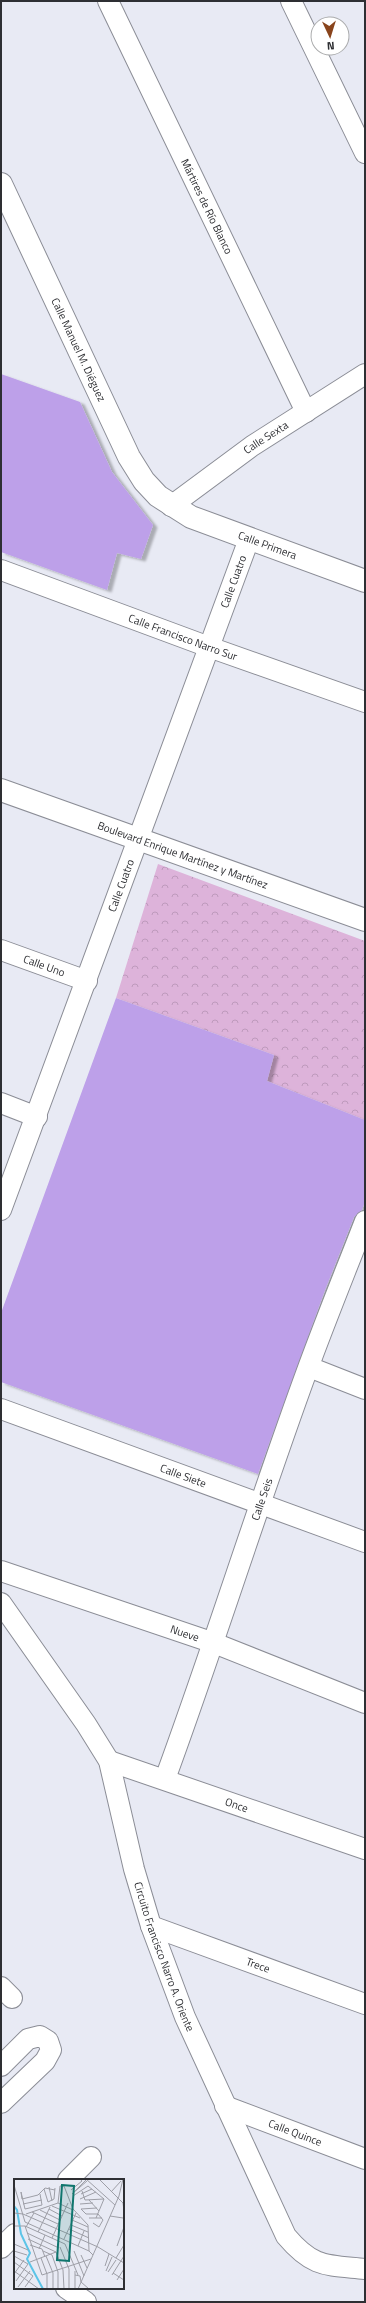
<svg xmlns="http://www.w3.org/2000/svg" width="366" height="2303" viewBox="0 0 366 2303" font-family="'Titillium Web',sans-serif">
<style>
.park{fill:url(#park-crowns)}
.building{fill:#bda0e9;filter:url(#shadow)}
.lines{fill:none;stroke-linecap:round;stroke-linejoin:round}
.minor-casing{stroke:#8b8d96;stroke-width:22}
.tertiary-casing{stroke:#8b8d96;stroke-width:24}
.minor{stroke:#fff;stroke-width:20}
.tertiary{stroke:#fff;stroke-width:22}
.labels{text-anchor:middle;dominant-baseline:central;stroke-width:3;stroke-linejoin:round;paint-order:stroke}
.street-label{font-size:11px;fill:#2e2f33;stroke:#fff}
.inset-river{fill:none;stroke:#5cc4e7;stroke-width:2}
.inset-road{fill:none;stroke:#9e9fa7;stroke-width:1}
.view{fill:#0f766e;fill-opacity:0.15;stroke:#0f766e;stroke-width:2}
.inset-edge{fill:none;stroke:#2e2f33;stroke-width:2}
</style>
<defs>
<pattern id="park-crowns" width="20" height="18" patternUnits="userSpaceOnUse"><rect width="20" height="18" fill="#ddb3da"/><path d="M2 6a3 3 0 1 1 6 0M12 15a3 3 0 1 1 6 0" fill="none" stroke="#be9abc"/></pattern>
<filter id="shadow"><feDropShadow dx="4.5" dy="2.5" stdDeviation="1" flood-color="#0004"/></filter>
</defs>
<rect width="100%" height="100%" fill="#e8eaf4"/>
<path class="park" d="M158,864l207,77v179l-98,-39 7,-26 -158,-57z"/>
<g class="building">
<path d="M1,374l79,28 32,70 41,53 -12,34 -24,-6 -10,37 -106,-38z"/>
<path d="M116,998l158,57 -7,26 98,39v81l-3,9 -8,7 -29,73 -67,184 -257,-92v-69z"/>
</g>
<g class="lines">
<g class="minor-casing">
<g id="minor">
<path id="s1" d="M108,1l198,411"/>
<path d="M291,1l74,152"/>
<path id="s2" d="M171,506l81,-60 113,-72"/>
<path id="s3" d="M1,570l208,77 156,55"/>
<path id="s4" d="M1,950l86,31"/>
<path d="M1,1103l36,14"/>
<path id="s5" d="M1,1210l248,-671"/>
<path d="M309,1367l56,22"/>
<path id="s6" d="M1,1409l364,133"/>
<path id="s7" d="M1,1571l213,72 151,60"/>
<path id="s8" d="M1,1603l85,121 23,37 25,108 17,57 34,91 101,219c27,32 40,29 79,33"/>
<path id="s9" d="M109,1761l256,88"/>
<path id="s10" d="M165,1779c50,-136 93,-275 143,-411 18,-49 38,-98 57,-147"/>
<path id="s11" d="M151,1926l214,78"/>
<path d="M1,1987l11,11"/>
<path d="M1,2066l27,-27 12,-3 8,5 3,9 -6,11 -44,42"/>
<path id="s12" d="M225,2106l140,53"/>
<path d="M68,2180l23,-23"/>
<path d="M1,2248l14,-14"/>
<path d="M66,2288l20,14"/>
</g>
</g>
<g class="tertiary-casing">
<g id="tertiary">
<path id="s13" d="M1,184l128,273 15,24 14,15 33,21 174,64"/>
<path id="s14" d="M1,790l364,130"/>
</g>
</g>
<use href="#minor" class="minor"/>
<use href="#tertiary" class="tertiary"/>
</g>
<g class="labels">
<g class="street-label">
<text stroke="none"><textPath href="#s1" startOffset="228">Mártires de Río Blanco</textPath></text>
<text stroke="none"><textPath href="#s13" startOffset="183">Calle Manuel M. Diéguez</textPath></text>
<text stroke="none"><textPath href="#s2" startOffset="117">Calle Sexta</textPath></text>
<text stroke="none"><textPath href="#s13" startOffset="471">Calle Primera</textPath></text>
<text stroke="none"><textPath href="#s5" startOffset="670">Calle Cuatro</textPath></text>
<text stroke="none"><textPath href="#s3" startOffset="194">Calle Francisco Narro Sur</textPath></text>
<text stroke="none"><textPath href="#s14" startOffset="193">Boulevard Enrique Martínez y Martínez</textPath></text>
<text stroke="none"><textPath href="#s5" startOffset="346">Calle Cuatro</textPath></text>
<text stroke="none"><textPath href="#s4" startOffset="46">Calle Uno</textPath></text>
<text stroke="none"><textPath href="#s6" startOffset="194">Calle Siete</textPath></text>
<text stroke="none"><textPath href="#s10" startOffset="296">Calle Seis</textPath></text>
<text stroke="none"><textPath href="#s7" startOffset="194">Nueve</textPath></text>
<text stroke="none"><textPath href="#s9" startOffset="135">Once</textPath></text>
<text stroke="none"><textPath href="#s8" startOffset="395">Circuito Francisco Narro A. Oriente</textPath></text>
<text stroke="none"><textPath href="#s11" startOffset="114">Trece</textPath></text>
<text stroke="none"><textPath href="#s12" startOffset="75">Calle Quince</textPath></text>
</g>
</g>
<g transform="translate(14 2179)">
<rect width="110" height="110" fill="#e8eaf4"/>
<path class="inset-river" d="M0,27l3,4 4,24 9,19 -3,6 16,30"/>
<path class="inset-road" d="M72,0l29,26M85,0l24,24 1,8M72,1l-14,14 15,-13M0,6l11,37 64,29 4,4M35,8l3,14M30,10l4,13 6,-3 1,-11M57,11l11,-9 -2,-2M68,12l3,9 19,-1M97,13l10,-11M67,15l11,-5M59,17l15,-10 16,13M8,20l-1,-7 4,17 17,-4 -2,-11M8,20l16,-4 7,-7 10,2M66,20l16,-7M75,21l10,11M44,24l2,-17h4l9,23 15,16 1,26M44,24l15,7M9,25l19,-4M66,25l13,-1M38,27l28,12M35,30l13,7M67,30l5,5h12l5,6 -4,7 -6,-4M67,30l16,-1M26,31l20,10M18,33l26,12M0,34l9,1 75,33 26,16M12,35l32,-11M96,37l13,2M75,39h13M82,39l8,-19M58,41l16,7M57,46l17,7M0,47h11l40,18M11,47l17,49 49,-16M12,48l8,-14M55,50l20,9M24,53l12,-25M13,54l32,15M38,59l16,-35M14,60l28,13 7,18 1,19M50,60l12,-26M0,65l14,6M51,65l13,31M16,66l12,4 3,8M64,67l6,-15M103,67l7,-19M46,68l9,22v20M25,70l6,-14M0,72l13,4M29,72l9,4 6,17v17M60,72l10,25M67,76l6,13M0,77l14,8 -12,17M32,77l7,17v16M27,79l6,16v15M102,79l8,-13M0,83l19,14 -8,11M16,83l26,-10M91,87l4,-12M0,92l25,18M92,92l6,-14M94,93l8,-12M99,94l11,7M0,95l10,-14M61,96l5,1 1,6 8,7M98,96l12,-19M103,101l7,-11M4,108l12,-16M61,110v-18M64,110l41,-93 4,-17"/>
<path class="view" d="M48,6l12,1 -5,75 -12,-1z"/>
<rect width="110" height="110" class="inset-edge"/>
</g>
<rect width="366" height="2303" fill="none" stroke="#2e2f33" stroke-width="4"/>
<g transform="translate(330 36) rotate(176)"><circle r="19" fill="#ffffff" stroke="#abacad"/>
<path d="M0-3L7 15L0 10L-7 15Z" fill="#89441c"/>
<text y="-6" font-size="11" font-weight="bold" text-anchor="middle" fill="#2e2f33">N</text>
</g>
</svg>
